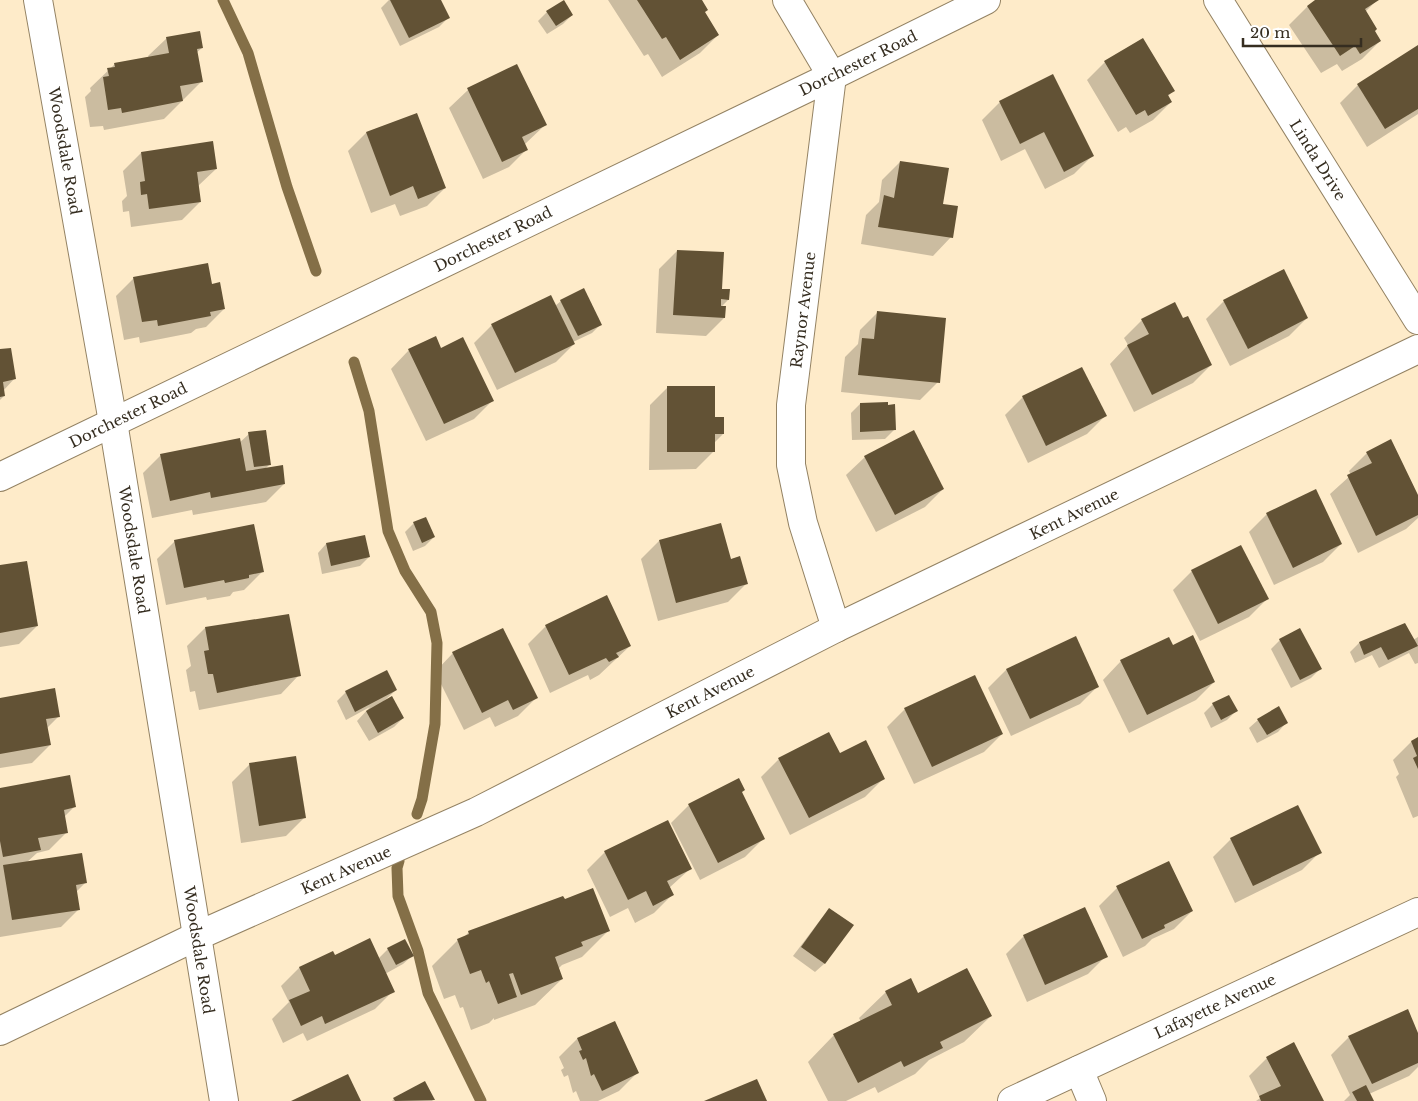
<svg xmlns="http://www.w3.org/2000/svg" width="1418" height="1101" viewBox="0 0 1418 1101" font-family="'Libre Baskerville',serif">
<style>
.shadow{fill:#0003}
.lines{fill:none;stroke-linecap:round;stroke-linejoin:round}
.stream{stroke:#846f47;stroke-width:11}
.building{fill:#625235}
.minor-casing{stroke:#938263;stroke-width:30}
.minor{stroke:#fff;stroke-width:28}
.labels{text-anchor:middle;dominant-baseline:central;stroke-width:5;stroke-linejoin:round;paint-order:stroke}
.street-label{font-size:15px;fill:#352d20;stroke:#fff}
</style>
<rect width="100%" height="100%" fill="#feebc9"/>
<g class="shadow">
<path d="M389,0h50l9,18 -9,9 -39,19 -19,-38z"/>
<path d="M608,0h92l4,12 14,23 -18,18 -38,24 -14,-23 -4,2z"/>
<path d="M1318,0l58,1 -11,11 8,19 7,10 -18,18 -20,12 -5,-7 -16,9 -32,-48 18,-18z"/>
<path d="M547,12l25,3 -9,9 -16,10 -9,-13z"/>
<path d="M167,38l35,10 -6,5 5,29 -37,37 -60,11 -1,-4 -13,1 -5,-30 6,-6 -1,-3 25,-24 34,-6 -1,-2z"/>
<path d="M1418,47v67l-51,33 -27,-44 18,-18z"/>
<path d="M1105,62l68,29 -6,6 4,5 -18,18 -23,13 -4,-6 -8,5 -31,-52z"/>
<path d="M517,66l28,59 -21,20 3,4 -18,18 -26,12 -34,-71 19,-18z"/>
<path d="M1000,102l92,54 -18,18 -29,15 -20,-40 -24,12 -19,-41z"/>
<path d="M417,115l28,73 -18,18 -27,10 -5,-12 -24,9 -23,-62 18,-18z"/>
<path d="M141,153l75,16 -18,17 2,16 -18,18 -51,7 -2,-16 -6,1 -1,-11 5,-5 -4,-25z"/>
<path d="M900,162l42,43 9,32 -18,19 -72,-12 5,-29 13,-13 3,-22z"/>
<path d="M677,251l44,39 7,10 -7,7 3,11 -18,18 -50,-3 3,-64z"/>
<path d="M134,278l77,7 13,24 -18,18 -10,2 -5,4 -51,10 -1,-6 -15,3 -8,-44z"/>
<path d="M561,301l40,23 -9,9 -19,9 1,2 -18,18 -59,28 -23,-47 18,-18 63,-19z"/>
<path d="M1224,301l83,17 -18,18 -59,30 -24,-47z"/>
<path d="M878,312l60,70 -18,18 -79,-8 4,-35 13,-13 2,-14z"/>
<path d="M1142,320l69,45 -18,18 -59,29 -24,-48 18,-19 -4,-7z"/>
<path d="M409,350h32l51,51 -18,18 -48,22 -35,-72z"/>
<path d="M0,351l15,27 -12,13 1,5 -4,4z"/>
<path d="M668,387l55,47 -9,9v8l-18,18 -47,1 1,-65z"/>
<path d="M1023,397l82,19 -18,18 -59,29 -23,-48z"/>
<path d="M860,404l34,26 -9,9 -33,1 -1,-27z"/>
<path d="M249,434l21,30 -5,5 19,15 -18,18 -73,13 -1,-5 -40,8 -9,-45 18,-18 78,-12z"/>
<path d="M1367,453l51,45v20l-12,11 -48,24 -28,-59 21,-19 -2,-4z"/>
<path d="M865,457l78,32 -18,18 -49,25 -30,-57z"/>
<path d="M1267,514l74,30 -18,18 -49,23 -25,-53z"/>
<path d="M414,523l20,14 -9,9 -12,5 -8,-19z"/>
<path d="M175,541l87,31 -18,18 -11,2 -3,4 -23,4 -1,-3 -40,8 -9,-46z"/>
<path d="M659,541l71,20 16,23 -18,18 -70,19 -17,-62z"/>
<path d="M326,544l43,13 -9,9 -38,8 -4,-21z"/>
<path d="M1240,546l27,53 -18,18 -49,24 -27,-51 19,-19z"/>
<path d="M0,567l37,59 -18,18 -19,3z"/>
<path d="M1404,625l9,15 5,-3v26l-3,1 -6,-11 -30,15 -7,-13 -17,8 -5,-11 9,-9z"/>
<path d="M546,626l84,20 -31,29 -9,5 -2,-5 -38,18 -22,-49z"/>
<path d="M205,628l94,47 -18,19 -82,16 -4,-19 -5,1 -4,-22 5,-4 -4,-20z"/>
<path d="M1075,638l23,48 -18,18 -69,32 -23,-48 18,-18z"/>
<path d="M1280,640l40,29 -9,9 -20,10 -20,-39z"/>
<path d="M1173,646l41,36 -18,18 -67,33 -26,-53 18,-19z"/>
<path d="M453,653l83,45 -18,18 -23,11 -5,-10 -26,13 -29,-58z"/>
<path d="M396,690l-12,11 19,17 -9,9 -25,14 -12,-20 13,-14 -24,13 -9,-19 9,-9z"/>
<path d="M0,700l59,16 -12,12 3,17 -18,18 -32,5z"/>
<path d="M1213,704l23,7 -9,9 -16,8 -7,-15z"/>
<path d="M905,709l97,25 -18,18 -70,32 -27,-57z"/>
<path d="M1258,720l28,3 -8,9 -21,11 -8,-15z"/>
<path d="M1418,739v77l-5,2 -17,-41 3,-3 -6,-14 18,-18z"/>
<path d="M840,755l43,24 -18,18 -75,38 -29,-58 18,-18z"/>
<path d="M250,764l54,54 -18,18 -45,7 -9,-61z"/>
<path d="M0,790l74,17 -10,10 3,15 -18,18 -12,3 -11,10 60,19 -10,10 3,17 -18,18 -61,10z"/>
<path d="M741,793l22,46 -18,18 -45,23 -29,-57 18,-18z"/>
<path d="M667,821l24,47 -22,20 3,7 -18,18 -19,10 -7,-15 -18,9 -23,-47 18,-18z"/>
<path d="M1231,839l89,13 -18,18 -67,33 -22,-46z"/>
<path d="M1117,888l75,23 -18,18 -22,10 -7,7 -22,11 -24,-51z"/>
<path d="M829,910l23,16 -28,38 -9,8 -22,-16 28,-37z"/>
<path d="M608,931l-26,26 -20,8 -4,4 4,10 -27,26 -41,15v-2l-5,5 -18,7 -8,-23 -3,1 -5,-13 -11,4 -12,-33 26,-26 5,-2 6,-6z"/>
<path d="M1024,936l82,20 -18,18 -61,28 -21,-48z"/>
<path d="M388,949l24,7 -9,8 -18,10 8,17 -18,18 -68,32 -4,-8 -20,10 -11,-24 17,-17 -8,-16 18,-18 34,-15 1,3 44,3z"/>
<path d="M886,992l31,3 74,21 -27,26 -35,18 -14,14 -37,19 -3,-6 -29,14h-18l-20,-39 26,-27 27,-13 -2,-4z"/>
<path d="M1407,1010l11,26v31l-9,9 -40,18 4,7h-29l6,-6 -19,-40 18,-18z"/>
<path d="M577,1039l60,34 -18,18 -21,10h-18l-4,-10 -3,2 -5,-18 -4,2 -3,-7 3,-2 -5,-11z"/>
<path d="M1267,1058l56,43h-67l4,-3 -11,-22z"/>
<path d="M394,1099h40l-2,2h-40z"/>
</g>
<g class="lines">
<g class="stream">
<path d="M223,0l25,53 39,134 29,84"/>
<path d="M354,362l15,49 19,120 17,40 26,41 6,31 -2,81 -13,75 -5,15"/>
<path d="M399,861l-2,7 1,28 20,55 10,42 53,108"/>
</g>
</g>
<g class="building">
<path d="M390,0h51l9,18 -41,20z"/>
<path d="M564,0l9,15 -17,11 -10,-15z"/>
<path d="M637,0h65l6,10 -3,2 14,23 -39,25 -14,-23 -4,2z"/>
<path d="M1315,0h64l-14,9 12,20 -2,2 6,10 -21,13 -5,-8 -15,10 -33,-50z"/>
<path d="M200,31l3,17 -6,1 6,33 -23,4 3,15 -61,12 -1,-5 -13,2 -5,-33 6,-1 -2,-8 8,-1 -1,-4 55,-10 -3,-16z"/>
<path d="M1143,38l32,53 -7,4 4,7 -24,14 -3,-6 -9,5 -32,-54z"/>
<path d="M1418,45v64l-33,20 -28,-45z"/>
<path d="M517,64l30,61 -25,12 6,13 -26,12 -35,-74z"/>
<path d="M1053,74l41,82 -30,16 -20,-40 -24,12 -21,-43z"/>
<path d="M417,113l29,75 -28,11 -5,-13 -23,10 -24,-64z"/>
<path d="M213,141l4,28 -20,3 4,30 -52,7 -2,-15 -6,1 -1,-13 5,-1 -4,-29z"/>
<path d="M900,161l49,7 -6,36 15,2 -5,32 -75,-11 6,-32 10,3z"/>
<path d="M677,250l47,2 -2,37h8l-1,11 -8,-1v7h5l-1,12 -52,-3z"/>
<path d="M208,263l4,21 8,-2 5,27 -15,3 1,4 -53,10 -1,-6 -15,2 -9,-45z"/>
<path d="M1284,269l24,49 -60,31 -25,-49z"/>
<path d="M584,288l18,37 -24,11 -18,-36z"/>
<path d="M551,295l24,49 -60,29 -24,-49z"/>
<path d="M1175,302l8,16 5,-2 24,49 -60,30 -25,-50 22,-11 -8,-15z"/>
<path d="M877,311l69,7 -6,65 -82,-8 4,-37 12,1z"/>
<path d="M436,336l5,12 22,-11 31,64 -50,23 -36,-75z"/>
<path d="M11,348l5,31 -13,3 2,14 -5,1v-48z"/>
<path d="M1082,367l25,49 -61,30 -24,-50z"/>
<path d="M667,386h48v31h9v17h-9v18h-48z"/>
<path d="M888,402v3l7,-1 1,26 -36,2v-29z"/>
<path d="M266,430l5,35 -17,2 -6,-35z"/>
<path d="M914,430l30,59 -49,26 -31,-59z"/>
<path d="M240,438l6,33 37,-6 2,19 -74,14 -1,-6 -40,9 -10,-47z"/>
<path d="M1391,439l27,56v20l-42,21 -29,-61 25,-12 -6,-11z"/>
<path d="M1316,489l26,55 -49,24 -27,-55z"/>
<path d="M426,517l9,20 -13,6 -9,-21z"/>
<path d="M721,523l10,36 9,-3 8,28 -72,19 -17,-63z"/>
<path d="M254,524l10,48 -15,3v3l-24,5 -1,-3 -40,8 -10,-48z"/>
<path d="M365,535l5,22 -39,9 -5,-23z"/>
<path d="M1241,545l28,54 -51,25 -27,-54z"/>
<path d="M27,561l11,65 -38,7v-68z"/>
<path d="M607,595l24,51 -15,7 3,4 -10,5 -3,-4 -37,17 -24,-50z"/>
<path d="M289,614l12,62 -84,17 -4,-19h-5l-4,-23 5,-1 -4,-23z"/>
<path d="M1405,623l13,23 -30,14 -7,-13 -17,8 -5,-13z"/>
<path d="M503,628l35,70 -25,12 -5,-10 -26,13 -30,-61z"/>
<path d="M1300,628l22,41 -22,11 -21,-41z"/>
<path d="M1193,635l22,47 -68,33 -27,-55 49,-23 4,8z"/>
<path d="M1076,636l23,51 -69,32 -24,-50z"/>
<path d="M387,670l10,20 -42,22 -10,-21z"/>
<path d="M975,675l28,59 -71,33 -28,-59z"/>
<path d="M55,688l5,29 -14,2 5,26 -51,9v-56z"/>
<path d="M1229,695l9,16 -17,9 -9,-17z"/>
<path d="M392,696l12,22 -26,15 -12,-22z"/>
<path d="M1279,706l9,17 -21,12 -10,-16z"/>
<path d="M829,732l11,21 26,-13 19,39 -76,39 -31,-60z"/>
<path d="M1418,737v32l-5,-11 4,-2 -6,-15z"/>
<path d="M296,756l10,62 -47,8 -10,-63z"/>
<path d="M70,775l6,32 -12,3 4,23 -30,5 3,12 -38,7 -3,-16v-53z"/>
<path d="M739,778l6,12 -3,2 23,47 -47,24 -30,-59z"/>
<path d="M1298,805l24,48 -69,33 -23,-48z"/>
<path d="M668,820l24,49 -25,12 7,14 -21,11 -7,-15 -18,9 -24,-49z"/>
<path d="M82,853l5,30 -11,2 4,25 -68,10 -9,-55z"/>
<path d="M1169,861l24,50 -29,14 1,3 -23,11 -26,-53z"/>
<path d="M593,888l17,43 -29,11 2,4 -28,11 8,22 -42,16 -8,-22 -4,1 8,23 -19,7 -9,-23 -3,2 -5,-13 -11,4 -13,-35 12,-5 -1,-3 95,-35 2,3z"/>
<path d="M1085,907l23,50 -63,28 -22,-50z"/>
<path d="M829,908l25,17 -29,39 -24,-17z"/>
<path d="M370,938l25,54 -70,32 -3,-8 -21,10 -12,-26 21,-9 -11,-24 34,-16 2,4z"/>
<path d="M405,939l9,17 -18,9 -9,-17z"/>
<path d="M967,968l25,48 -52,26 3,6 -39,19 -3,-6 -43,22 -25,-49 59,-29 -7,-14 26,-13 7,15z"/>
<path d="M1408,1009l10,24v30l-46,21 -24,-48z"/>
<path d="M615,1021l24,52 -37,18 -8,-17 -3,2 -5,-18 -3,2 -4,-9 3,-1 -5,-12z"/>
<path d="M1294,1042l30,59h-63l-2,-5 22,-10 -15,-29z"/>
<path d="M348,1074l13,27h-70z"/>
<path d="M757,1079l10,22h-63z"/>
<path d="M425,1081l10,19 -40,1 -2,-3z"/>
<path d="M1366,1085l8,16h-17l-5,-9z"/>
</g>
<g class="lines">
<g class="minor-casing">
<g id="minor">
<path d="M38,0l75,422 111,679"/>
<path d="M787,0l45,76 -41,329v60l12,58 33,105"/>
<path d="M1218,0l200,320"/>
<path d="M0,477l832,-401 154,-76"/>
<path d="M0,1031l197,-95 279,-124 360,-184 582,-279"/>
<path d="M1079,1070l13,31"/>
<path d="M1012,1101l406,-189"/>
</g>
</g>
<use href="#minor" class="minor"/>
</g>
<g class="labels">
<g class="street-label">
<text transform="translate(858 63) rotate(-26)">Dorchester Road</text>
<text transform="translate(65 151) rotate(80)">Woodsdale Road</text>
<text transform="translate(1318 160) rotate(58)">Linda Drive</text>
<text transform="translate(493 239) rotate(-26)">Dorchester Road</text>
<text transform="translate(803 310) rotate(-83)">Raynor Avenue</text>
<text transform="translate(128 415) rotate(-26)">Dorchester Road</text>
<text transform="translate(1074 514) rotate(-26)">Kent Avenue</text>
<text transform="translate(134 550) rotate(81)">Woodsdale Road</text>
<text transform="translate(710 692) rotate(-27)">Kent Avenue</text>
<text transform="translate(346 870) rotate(-24)">Kent Avenue</text>
<text transform="translate(199 950) rotate(81)">Woodsdale Road</text>
<text transform="translate(1215 1006) rotate(-25)">Lafayette Avenue</text>
</g>
</g>
<path d="M1243 38v8h118v-8" fill="none" stroke="#352d20" stroke-width="2.5"/>
<text x="1250" y="38" font-size="15" fill="#352d20" stroke="#ffffff" stroke-width="4" paint-order="stroke">20 m</text>
</svg>
